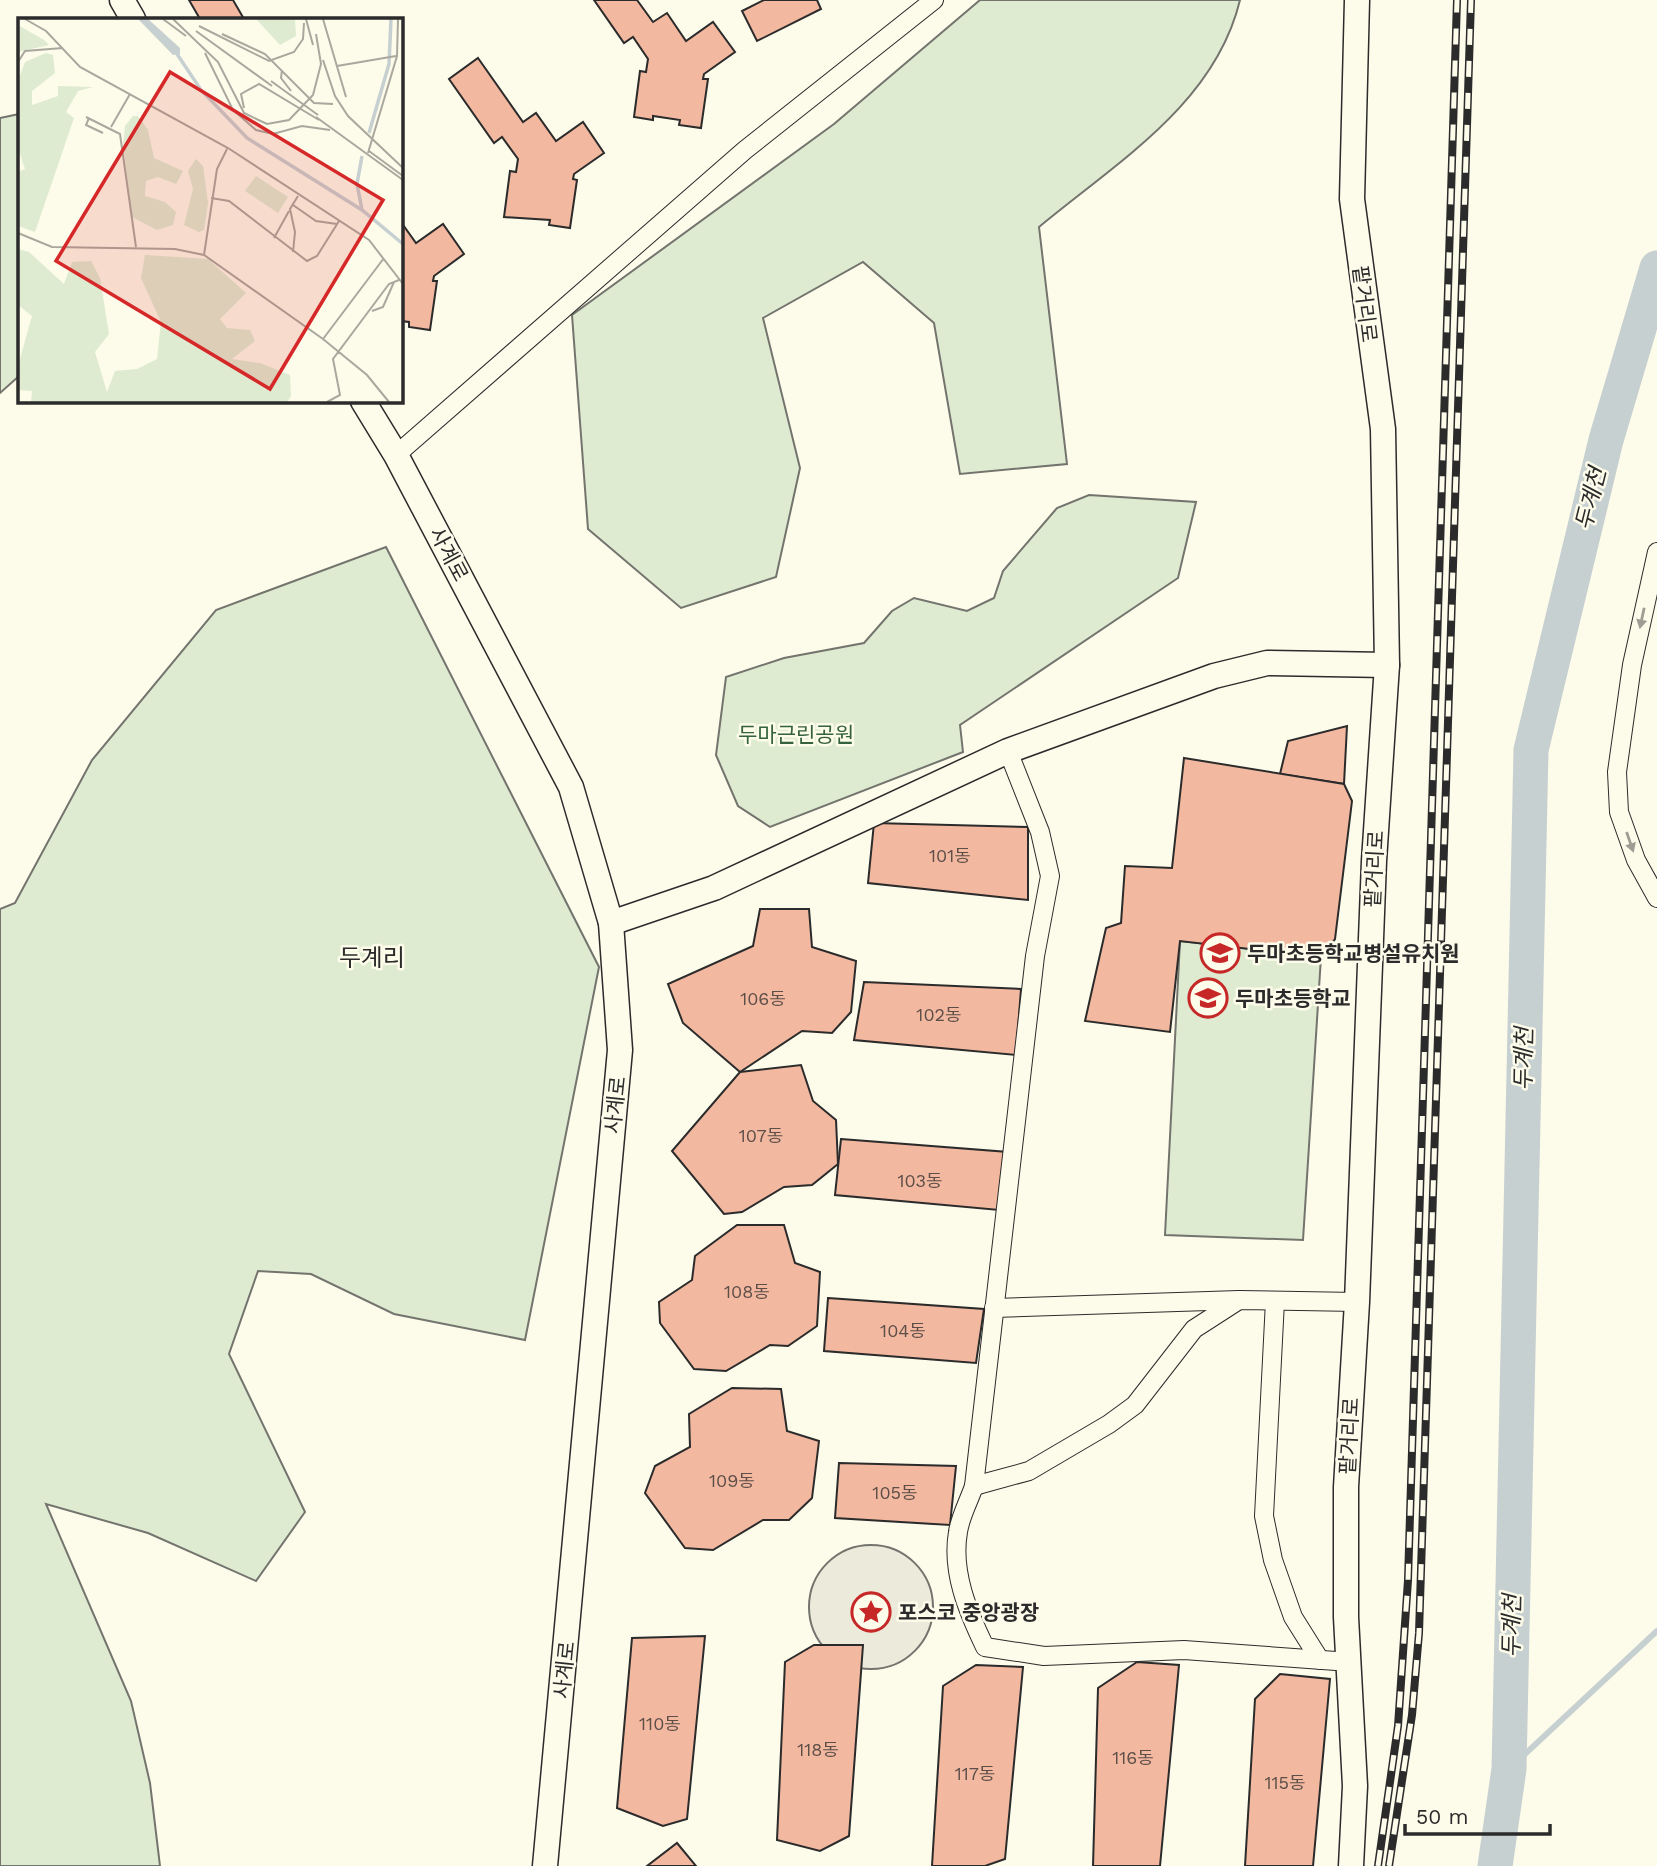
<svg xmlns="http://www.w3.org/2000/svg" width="1657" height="1866" viewBox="0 0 1657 1866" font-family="'Work Sans','Noto Sans KR',sans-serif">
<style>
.green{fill:#deebd1;stroke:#74746e;stroke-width:2}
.parking{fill:#eceadb;stroke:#74746e;stroke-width:2}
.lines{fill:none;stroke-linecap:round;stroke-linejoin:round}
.stream{stroke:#c7d0d0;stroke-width:6}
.river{stroke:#c7d0d0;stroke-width:35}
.building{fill:#f2b8a0;stroke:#2b2b2b;stroke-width:2}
.street-casing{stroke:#2b2b2b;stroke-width:20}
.secondary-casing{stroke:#2b2b2b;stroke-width:27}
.street{stroke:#fdfbea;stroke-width:18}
.secondary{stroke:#fdfbea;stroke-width:24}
.rail-casing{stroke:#2b2b2b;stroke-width:8}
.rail{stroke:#fdfbea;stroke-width:5;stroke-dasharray:16;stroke-linecap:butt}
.oneway{fill:#9e9d94}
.labels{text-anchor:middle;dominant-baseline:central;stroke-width:5;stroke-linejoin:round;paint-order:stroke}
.number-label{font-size:18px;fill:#5d4e48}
.street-label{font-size:21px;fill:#2b2b2b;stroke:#fdfbea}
.park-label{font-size:21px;fill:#34623c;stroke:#fdfbea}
.poi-label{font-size:21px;font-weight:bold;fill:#2b2b2b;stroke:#fdfbea;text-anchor:start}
.water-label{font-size:23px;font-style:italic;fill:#2b2b2b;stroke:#fdfbea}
.quarter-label{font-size:24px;fill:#2b2b2b;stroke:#fdfbea}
.inset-river{fill:none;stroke:#c7d0d0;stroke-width:3.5}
.inset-road{fill:none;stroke:#a9a89e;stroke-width:2}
.view{fill:#d62828;fill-opacity:0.15;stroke:#d62828;stroke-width:3.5}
.inset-edge{fill:none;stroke:#2b2b2b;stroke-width:3.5}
</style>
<rect width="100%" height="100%" fill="#fdfbea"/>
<g class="green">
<path d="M980,0h260c-25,104 -123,162 -201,227l28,237 -107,10 -26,-151 -71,-61 -100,56 37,150 -24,109 -95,31 -93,-79 -16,-214 262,-191z"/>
<path d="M19,114v262l-19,17v-275z"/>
<path d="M1089,495l107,7 -18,76 -218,147 3,27 -193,75 -32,-21 -22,-51 10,-78 58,-19 80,-15 28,-32 22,-13 53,13 27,-13 9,-27 54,-63z"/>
<path d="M386,547l213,420 -74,373 -131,-26 -83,-40 -53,-3 -29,83 76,158 -49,69 -108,-48 -102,-29 85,197 19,82 10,83h-160v-957l15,-6 77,-143 124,-150z"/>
<path d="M1180,941l141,16 -18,283 -138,-5z"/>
</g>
<circle class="parking" cx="871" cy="1607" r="62"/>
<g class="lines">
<path class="stream" d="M1509,1769l148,-138"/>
<path class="river" d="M1495,1866l14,-97 22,-1019 75,-310 51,-172"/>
</g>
<g class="building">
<path d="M189,0h44l11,19h-44z"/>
<path d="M594,0h43l16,22 14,-9 19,28 27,-19 22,30 -31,22 -1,5h5l-7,49 -22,-3 1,-5 -27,-4v4l-19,-3 6,-46 6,1 2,-13 -15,-22 -9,6z"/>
<path d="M764,0h53l4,9 -64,32 -15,-30z"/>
<path d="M478,58l45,64 13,-9 20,28 27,-19 21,31 -30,21 -1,5 4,1 -7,48 -21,-3 1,-5 -46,-3 6,-46 6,1 2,-13 -16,-22 -8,6 -45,-64z"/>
<path d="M401,222l15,21 27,-19 21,30 -30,22 -1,5h4l-7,49 -21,-3v-5l-8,-1z"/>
<path d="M1347,726l-3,58 -64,-10 8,-33z"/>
<path d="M1184,758l160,26 8,17 -17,138 -14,18 -141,-16 -10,91 -85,-11 21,-93 15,-5 4,-57 47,2z"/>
<path d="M874,823l154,4v73l-160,-17z"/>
<path d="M760,909h49l3,38 44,14 -5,51 -19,21 -30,-2 -62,41 -57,-49 -15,-39 85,-38z"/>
<path d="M864,982l157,7 -5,66 -162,-15z"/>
<path d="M801,1065l12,36 23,19 2,44 -26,21 -28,2 -42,25 -18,2 -52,-63 68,-79z"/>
<path d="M841,1139l167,13 -9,58 -164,-15z"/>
<path d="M737,1225h47l11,38 25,9 -3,54 -29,20 -18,-1 -44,26 -32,-2 -34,-46 -1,-21 33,-22 3,-24z"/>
<path d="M828,1298l156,11 -8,54 -152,-12z"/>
<path d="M732,1388l49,1 6,42 32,10 -7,57 -23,22h-26l-50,30 -28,-2 -40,-55 10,-27 35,-19 -1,-33z"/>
<path d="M839,1463l117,3 -6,59 -115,-7z"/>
<path d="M705,1636l-18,183 -24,7 -46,-18 15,-170z"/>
<path d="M814,1645h49l-14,191 -29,15 -43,-11 8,-178z"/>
<path d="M1137,1662l42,3 -19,201h-67l5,-178z"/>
<path d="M976,1665l47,2 -18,192 -20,7h-53l11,-180z"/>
<path d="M1280,1674l50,5 -17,187h-68l10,-167z"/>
<path d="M677,1843l19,23h-49z"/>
</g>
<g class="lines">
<g class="street-casing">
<g id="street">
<path d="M396,455l349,-305 189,-150"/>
<path d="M1657,552l-25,113 -15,107 2,40 17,48 21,38"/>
<path d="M1008,751l32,81 10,44 -15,80 -61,530c-5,15 -14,31 -16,46 -7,40 10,80 27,115l59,9 140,-6 166,12"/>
<path d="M1275,1301l-11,215 9,44 20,57 27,43"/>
<path d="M994,1308l245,-8"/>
<path d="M974,1486l55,-15 80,-47 26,-19 59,-76 45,-29 118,2"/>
</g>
</g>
<g class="secondary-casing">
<g id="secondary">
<path d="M122,0l11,19"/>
<path d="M363,401l33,54 175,332 40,136 9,127 -75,816"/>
<path d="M611,923l103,-35 294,-137 206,-75 53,-13 120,2"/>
<path d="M1351,1866l4,-80 -9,-169v-130l11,-185 17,-441 13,-196 -4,-236 -31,-230 5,-199"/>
</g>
</g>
<use href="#street" class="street"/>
<use href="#secondary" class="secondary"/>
<g class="rail-casing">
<g id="rail">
<path d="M1378,1866l20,-140 10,-146 49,-1580"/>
<path d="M1389,1866l23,-151 7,-82 52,-1633"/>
</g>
</g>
<use href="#rail" class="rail"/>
</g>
<defs><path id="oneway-solid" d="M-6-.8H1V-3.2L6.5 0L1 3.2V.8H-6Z" transform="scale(1.75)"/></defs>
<g class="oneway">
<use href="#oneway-solid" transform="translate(1642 618) rotate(102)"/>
<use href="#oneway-solid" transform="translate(1630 842) rotate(71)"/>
</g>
<defs>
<g id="school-ring" transform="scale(2.0125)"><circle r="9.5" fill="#fdfbea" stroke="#c62828" stroke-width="1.5"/><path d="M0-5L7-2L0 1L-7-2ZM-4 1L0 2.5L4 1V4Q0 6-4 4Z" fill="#c62828"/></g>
<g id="sight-ring" transform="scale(2.0125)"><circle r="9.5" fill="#fdfbea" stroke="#c62828" stroke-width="1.5"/><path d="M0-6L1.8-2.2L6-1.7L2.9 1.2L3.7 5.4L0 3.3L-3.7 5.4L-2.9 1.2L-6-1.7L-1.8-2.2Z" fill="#c62828"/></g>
</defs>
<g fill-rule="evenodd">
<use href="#school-ring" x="1220" y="953"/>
<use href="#school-ring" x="1208" y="998"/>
<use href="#sight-ring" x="871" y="1612"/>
</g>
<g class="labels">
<g class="number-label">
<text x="950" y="855">101동</text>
<text x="763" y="998">106동</text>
<text x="939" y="1014">102동</text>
<text x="761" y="1135">107동</text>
<text x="920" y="1180">103동</text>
<text x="747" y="1291">108동</text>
<text x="903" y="1330">104동</text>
<text x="732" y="1480">109동</text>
<text x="895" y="1492">105동</text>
<text x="660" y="1723">110동</text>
<text x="818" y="1749">118동</text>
<text x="1133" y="1757">116동</text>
<text x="975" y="1773">117동</text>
<text x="1285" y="1782">115동</text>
</g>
<g class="street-label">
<text transform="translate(1365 304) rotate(83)">팥거리로</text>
<text transform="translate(449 554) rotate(62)">사계로</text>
<text transform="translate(1374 869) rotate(-87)">팥거리로</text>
<text transform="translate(615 1105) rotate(-84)">사계로</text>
<text transform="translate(1349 1436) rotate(-87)">팥거리로</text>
<text transform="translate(564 1670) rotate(-84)">사계로</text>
</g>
<g class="park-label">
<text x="796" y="734">두마근린공원</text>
</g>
<g class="poi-label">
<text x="1247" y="953">두마초등학교병설유치원</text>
<text x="1235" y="998">두마초등학교</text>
<text x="898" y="1612">포스코 중앙광장</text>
</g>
<g class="water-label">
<text transform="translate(1591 499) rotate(-76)">두계천</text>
<text transform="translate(1524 1059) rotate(-89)">두계천</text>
<text transform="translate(1512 1626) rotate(-89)">두계천</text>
</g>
<g class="quarter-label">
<text x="372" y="958">두계리</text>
</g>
</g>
<g transform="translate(18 18)">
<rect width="385" height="385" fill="#fdfbea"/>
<path d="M238,1h39l1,17 -16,9zM0,7l26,15 5,5 -31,7zM28,35l7,2 2,18 -23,18v14l26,-9v-10l35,1 -15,4 -12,21 8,6 -39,114 -17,-6v-54l7,-3 -7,-21v-67l7,-19zM115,98h5l10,14 6,28 29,13 -7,13 -18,-7 -12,4 -1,15 20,6 11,10 -3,13 -16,5 -25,-13 -9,-73 2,-18zM178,141l7,7 5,37 -4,27 -5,2 -15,-7 9,-36 -5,-18zM238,158l32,21 -10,16 -33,-22zM0,231l11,3 35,32 8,-22 19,-1 9,17 9,56 -14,18 12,40 8,-21 22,-2 20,-10 4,-37 -20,-44 4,-23 63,4 38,34 -26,26 7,9 23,2 5,11 -23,18 28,4 30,12 1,21 -4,6h-256l1,-11 -14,-1v-24l14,-50 -14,-11z" fill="#deebd1"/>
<path d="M120,1h10l32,29v6l-7,1z" fill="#c7d0d0"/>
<path class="inset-river" d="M157,33l26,39 46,48 115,72 41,34M351,115l20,-69 2,-45M344,192l-5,-26 5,-28"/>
<path class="inset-road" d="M7,1l21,12 34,36 148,81 141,92 34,44M145,1l23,17M155,1l45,43 26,51 23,11 22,-4 24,-25 8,-31 -5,-30M288,1l7,26M305,1l23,78M181,8l70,35 25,-9 9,-13 1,-16M178,13l76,55M204,16l43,20 49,49 19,1M187,35l28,57 23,20 17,4 29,-8 28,4M305,42l12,36 13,20 55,52M0,44l7,-11 38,-3M319,48l59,-10M264,52l-1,8 10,13M253,63l47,34M226,90l-3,-14 18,-10 60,36M68,99l34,17 16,113M298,99l51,37M71,100l-3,7 17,8M93,109l19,-33M351,133l34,25M350,135l29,-97 1,-37M349,136l36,26M193,180l18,3 78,60 10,-5 22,-35M275,187l23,16 21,3M0,215l34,14 123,2 29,6 119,84 44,36 22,27M256,220l15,-27M275,234l2,-20 -5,-23 8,-13M186,237l13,-86 10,-20M354,293l11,-4 11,-25M305,321l61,-81M309,384l13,-7 -7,-36 56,-75 10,-4"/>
<path class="view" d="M152,54l213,128 -113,189 -214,-128z"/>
<rect width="385" height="385" class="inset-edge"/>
</g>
<path d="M1405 1824v10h145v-10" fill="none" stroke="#2b2b2b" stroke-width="3.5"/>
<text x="1416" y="1824" font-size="21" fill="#2b2b2b" stroke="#fdfbea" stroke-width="5" paint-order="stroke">50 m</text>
</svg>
